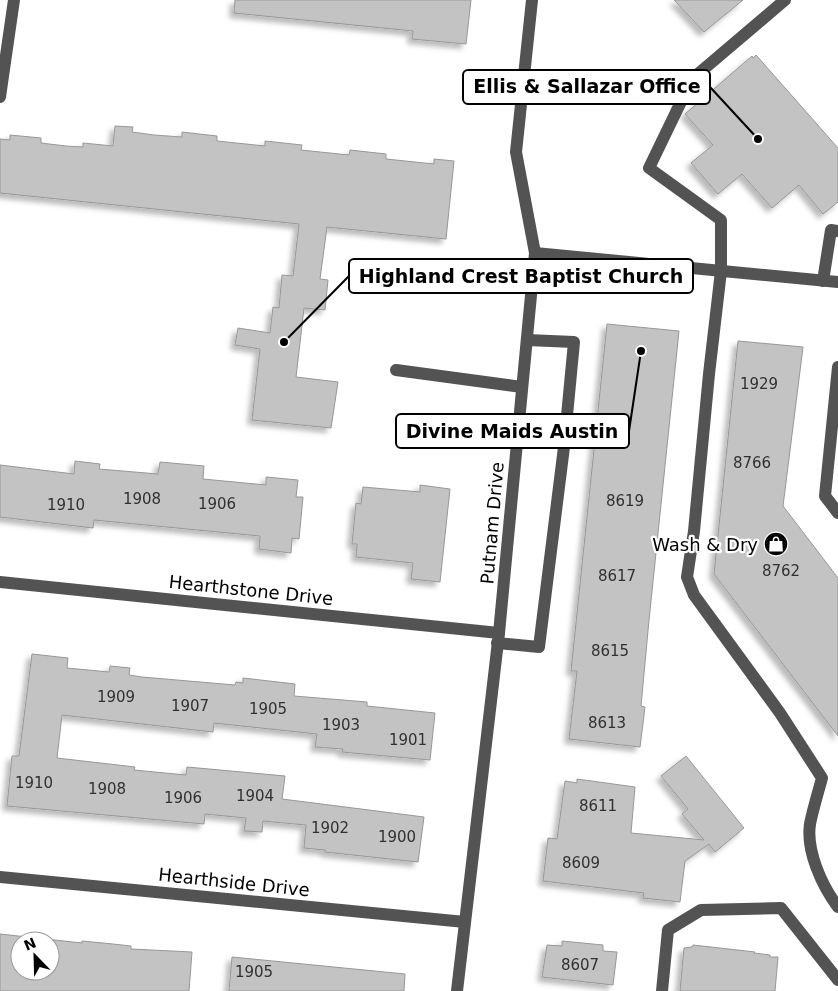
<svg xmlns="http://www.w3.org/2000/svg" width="838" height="991" viewBox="0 0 838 991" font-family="'DejaVu Sans',sans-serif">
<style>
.building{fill:#c3c3c3;stroke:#979797;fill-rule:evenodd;filter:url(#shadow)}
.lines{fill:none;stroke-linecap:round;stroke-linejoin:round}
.minor{stroke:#535353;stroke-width:12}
.labels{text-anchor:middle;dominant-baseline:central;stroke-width:4.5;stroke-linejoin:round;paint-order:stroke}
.number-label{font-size:15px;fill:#313131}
.street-label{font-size:18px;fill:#000;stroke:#fff}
.poi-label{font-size:18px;fill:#000;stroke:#fff;text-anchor:end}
.leader{fill:none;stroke:#000;stroke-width:2}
.callout-dot{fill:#000;stroke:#fff;stroke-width:2}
.callout{fill:#fff;stroke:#000;stroke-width:2}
.callout-label{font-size:19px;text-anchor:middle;font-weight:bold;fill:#000}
</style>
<defs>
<filter id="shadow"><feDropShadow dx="-4.5" dy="4.5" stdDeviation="2.5" flood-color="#0004"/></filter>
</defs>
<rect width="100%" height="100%" fill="#fff"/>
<g class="building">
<path d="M235,0h236l-5,44 -54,-5 1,-8 -179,-18z"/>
<path d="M674,0h69l-39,32z"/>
<path d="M756,55l82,93v54l-15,12 -24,-29 -27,23 -30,-34 -24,20 -27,-31 22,-18 -28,-31 67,-58 1,2z"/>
<path d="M115,126l18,1 -1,5 22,3 28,2v-5l35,4v5l48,5v-5l37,4 -1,5 48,5 1,-5 36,4v5l48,5v-5l20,2 -8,78 -119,-12 -7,52 8,1 -3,30 -21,-2 -8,69 42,5 -7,46 -79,-8 8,-71 -25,-4 3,-17 32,5 3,-26 6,1 3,-33 11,1 6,-52 -299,-31v-54l10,1v-5l31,3v5l25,3 17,1v-4l30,3z"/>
<path d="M607,324l72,7 -30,289 -8,86 4,1 -5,40 -71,-8 8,-68h-6z"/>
<path d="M738,341l65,6 -20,159 55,72v158l-124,-162z"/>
<path d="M75,461l25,3 -1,5 59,5 2,-12 44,4 -1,13 63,6v-8l32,3 -2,17h7l-4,42 -7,-1 -1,15 -32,-4 1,-13 -166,-16 -1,8 -93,-11v-52l74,9z"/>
<path d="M420,485l30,4 -10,93 -29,-3 2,-16 -57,-6 1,-13h-5l4,-41 5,1 2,-17 57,5z"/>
<path d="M32,654l36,4 -1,10 42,4 1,-6 20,2 -1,7 13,2 93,8 1,-3 7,1v-5l52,6 -1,12 73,6v4l68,7 -5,47 -88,-8 1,-3 -28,-2 2,-13 -103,-11 -1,9 -151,-17 -5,43 78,9 -1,3 52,5 1,-8 98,9 -3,23 142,18 -6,45 -93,-10v-2l-21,-2 2,-23 -43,-4 -1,11 -18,-1 2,-13 -41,-4 -1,10 -197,-18 5,-50h7z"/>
<path d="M686,756l58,72 -29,24 -6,-8 -24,17 -5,41 -37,-4 1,-5 -101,-12 5,-43 9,1 8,-58 12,2v-4l58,8 -4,46 73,7 -22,-26 6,-5 -27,-33z"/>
<path d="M0,934l82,9v-2l31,3 18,2v3l61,3 -3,39h-189zM20,941h30v30h-30z"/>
<path d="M562,941l41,4v6l14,1 -4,33 -71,-8 5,-32 15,1z"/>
<path d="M693,945l62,7 -1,1 16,2v2h8l-3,34h-95l4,-43 8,-1z"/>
<path d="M232,957l173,17 -1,17h-175z"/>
</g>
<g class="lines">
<g class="minor">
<path d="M785,0l-93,79 -43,89 72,52v51l-12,103 -15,157 -7,46 7,18 86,118 42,65c-4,15 -9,31 -12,46 -4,27 12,62 28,83"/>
<path d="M0,97l14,-97"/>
<path d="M535,253l303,29"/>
<path d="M823,281l8,-51 7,1"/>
<path d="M838,367l-13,129 13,17"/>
<path d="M396,370l126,17"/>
<path d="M0,582l499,51"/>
<path d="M497,643l42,4 25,-200 10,-105 -47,-2"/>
<path d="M0,877l465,45"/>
<path d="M457,991l42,-358 36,-380 -19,-101 16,-152"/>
<path d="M662,991l6,-61 33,-20 80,-2 57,72"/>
</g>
</g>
<defs>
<g id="shop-disc" transform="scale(1.25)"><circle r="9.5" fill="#000" stroke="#fff"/><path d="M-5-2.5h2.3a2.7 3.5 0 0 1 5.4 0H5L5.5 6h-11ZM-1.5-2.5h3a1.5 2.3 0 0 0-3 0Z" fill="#fff"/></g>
</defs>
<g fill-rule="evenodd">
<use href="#shop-disc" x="776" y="544"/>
</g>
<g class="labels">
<g class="number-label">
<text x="759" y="384">1929</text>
<text x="752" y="463">8766</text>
<text x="142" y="499">1908</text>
<text x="625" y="501">8619</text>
<text x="217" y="504">1906</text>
<text x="66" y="505">1910</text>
<text x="781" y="571">8762</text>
<text x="617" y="576">8617</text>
<text x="610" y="651">8615</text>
<text x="116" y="697">1909</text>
<text x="190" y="706">1907</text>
<text x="268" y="709">1905</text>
<text x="607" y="723">8613</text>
<text x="341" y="725">1903</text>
<text x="408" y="740">1901</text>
<text x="34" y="783">1910</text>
<text x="107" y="789">1908</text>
<text x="255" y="796">1904</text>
<text x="183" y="798">1906</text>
<text x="598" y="806">8611</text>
<text x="330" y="828">1902</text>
<text x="397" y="837">1900</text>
<text x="581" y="863">8609</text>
<text x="580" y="965">8607</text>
<text x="254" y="972">1905</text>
</g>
<g class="street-label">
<text transform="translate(492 523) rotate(-85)">Putnam Drive</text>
<text transform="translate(251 590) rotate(6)">Hearthstone Drive</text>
<text transform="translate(234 882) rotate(6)">Hearthside Drive</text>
</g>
<g class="poi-label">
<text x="758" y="544">Wash &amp; Dry</text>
</g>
</g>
<path class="leader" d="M758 139L710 87M284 342L349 276M641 351L629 431"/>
<g class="callout-dot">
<circle cx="758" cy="139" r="5"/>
<circle cx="284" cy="342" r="5"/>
<circle cx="641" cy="351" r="5"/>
</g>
<g class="callout">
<rect x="463" y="70" width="247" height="34" rx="5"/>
<rect x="349" y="259" width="344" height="34" rx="5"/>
<rect x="396" y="414" width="233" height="34" rx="5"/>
</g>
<g class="callout-label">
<text x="587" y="93">Ellis &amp; Sallazar Office</text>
<text x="521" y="283">Highland Crest Baptist Church</text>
<text x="512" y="438">Divine Maids Austin</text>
</g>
<g transform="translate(35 956) rotate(337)"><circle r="24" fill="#ffffff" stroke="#999999"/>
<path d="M0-4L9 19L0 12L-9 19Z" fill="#000000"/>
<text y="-8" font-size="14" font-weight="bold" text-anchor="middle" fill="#000000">N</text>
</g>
</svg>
